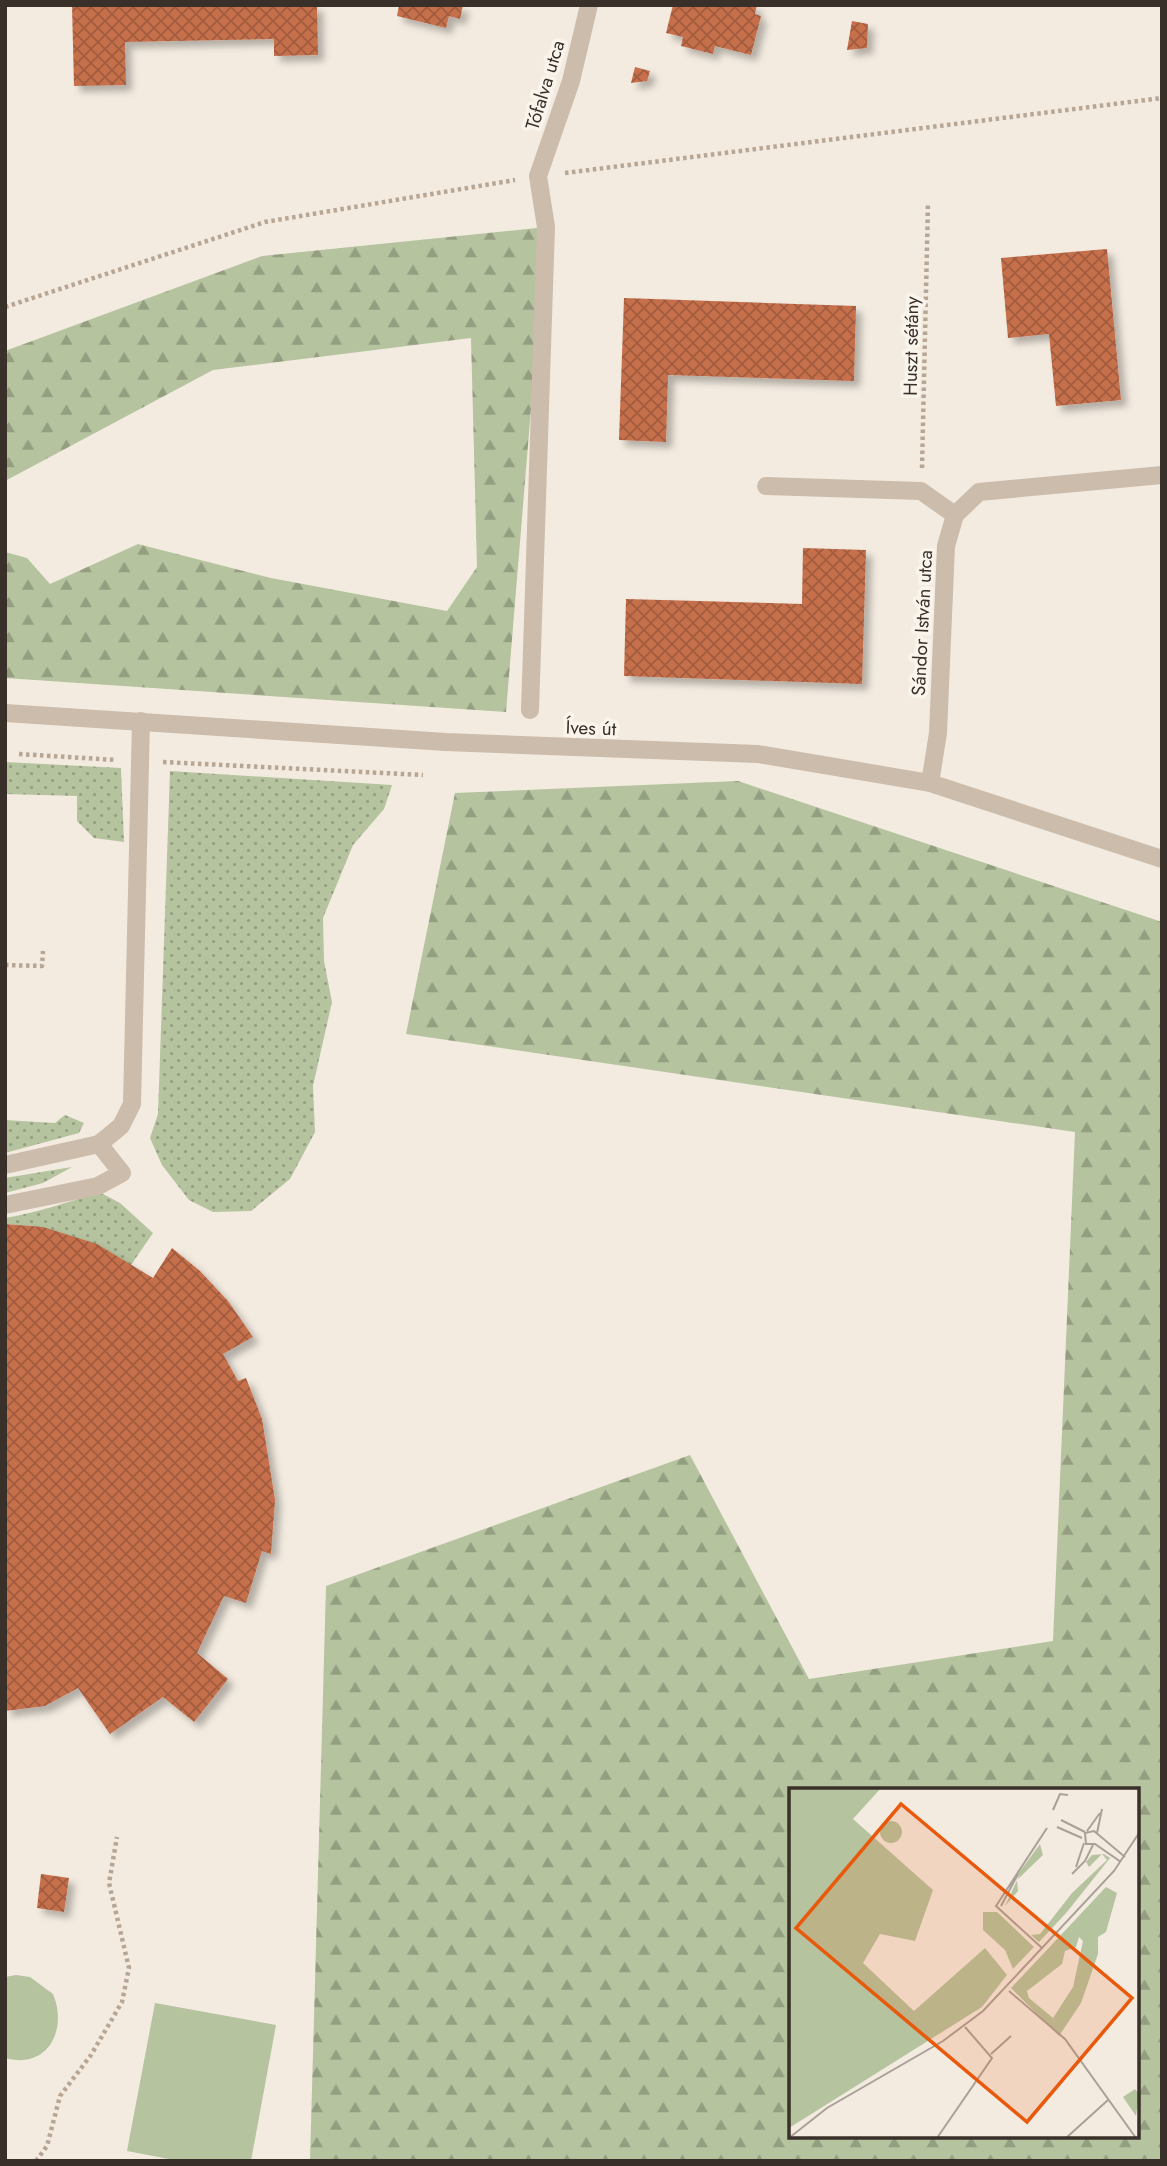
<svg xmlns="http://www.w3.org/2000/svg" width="1167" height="2166" viewBox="0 0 1167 2166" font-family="Jost,sans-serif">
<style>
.grass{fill:url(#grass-dots)}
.forest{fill:url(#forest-firs);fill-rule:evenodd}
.park{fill:#b5c39f}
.building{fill:url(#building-cross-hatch);filter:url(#shadow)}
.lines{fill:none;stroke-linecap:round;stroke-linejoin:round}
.path{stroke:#b8a695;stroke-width:4.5;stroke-dasharray:3.5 3.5;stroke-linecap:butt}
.minor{stroke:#ccbcab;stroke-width:18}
.labels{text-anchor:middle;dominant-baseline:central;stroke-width:7;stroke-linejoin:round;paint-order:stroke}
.street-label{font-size:19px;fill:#3a302a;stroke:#faf5ec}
.inset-road{fill:none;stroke:#a9a097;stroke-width:2}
.view{fill:#e8590c;fill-opacity:0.15;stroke:#e8590c;stroke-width:3.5}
.inset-edge{fill:none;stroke:#3a302a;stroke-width:3.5}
</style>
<defs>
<pattern id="grass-dots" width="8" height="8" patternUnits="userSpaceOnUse" patternTransform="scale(1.75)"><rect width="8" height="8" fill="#b5c39f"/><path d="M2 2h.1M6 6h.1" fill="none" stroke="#949f82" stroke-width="1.8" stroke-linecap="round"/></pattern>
<pattern id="forest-firs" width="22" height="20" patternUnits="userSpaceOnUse" patternTransform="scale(1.75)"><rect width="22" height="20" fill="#b5c39f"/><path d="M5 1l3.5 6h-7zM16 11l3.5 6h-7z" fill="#949f82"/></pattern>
<pattern id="building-cross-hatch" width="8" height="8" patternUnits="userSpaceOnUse" patternTransform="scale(1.75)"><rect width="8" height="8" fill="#c66f4b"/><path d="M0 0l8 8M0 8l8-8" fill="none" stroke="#a25c3f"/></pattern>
<filter id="shadow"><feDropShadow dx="6" dy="6" stdDeviation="3.5" flood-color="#0004"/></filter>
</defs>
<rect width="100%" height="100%" fill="#f3ebe0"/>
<g class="grass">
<path d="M5,762l116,6 3,74 -30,-4 -17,-17v-25l-72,-2z"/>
<path d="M170,771l222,14 -8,24 -31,36 -30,73 1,43 8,41 -19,84 2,46 -25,47 -39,32 -38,1 -24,-12 -27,-35 -12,-27 8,-24z"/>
<path d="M65,1115l19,8 -5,10 -74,20v-33l50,3z"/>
<path d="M72,1167l-29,16 -38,10v-15z"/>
<path d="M101,1193l19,10 33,30 -22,32c-42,-26 -76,-37 -126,-41v-6c33,-5 63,-17 96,-25z"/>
</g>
<g class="forest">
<path d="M546,227l-40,485 -501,-34v-126l22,6 23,26 88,-40 133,34 176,33 30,-44 -6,-229 -258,32 -208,111v-130l257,-95z"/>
<path d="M738,781l424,141v1239h-852l16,-575 364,-131 119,224 244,-38 22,-509 -669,-98 49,-241zM791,1790h346v346h-346z"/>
</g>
<g class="park">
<path d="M16,1975l14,2 23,17c15,35 -5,76 -48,64v-81z"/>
<path d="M155,2003l121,22 -25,136h-72l-52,-10z"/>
</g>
<g class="building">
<path d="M72,5h245l1,50 -44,1v-17l-149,3 1,43 -52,1z"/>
<path d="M399,5h64l-3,14 -11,-3 -3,12 -49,-12z"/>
<path d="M673,5h84l-2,9 6,2 -10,39 -36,-9 -2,8 -32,-8 2,-9 -17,-4z"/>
<path d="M852,21l16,3 -1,24 -20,2z"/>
<path d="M635,67l15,4 -3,10 -16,2z"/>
<path d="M1107,249l14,151 -65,6 -7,-72 -41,4 -7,-80z"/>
<path d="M624,298l232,8 -2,75 -186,-6 -2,67 -47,-2z"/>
<path d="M803,548l63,2 -4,134 -238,-8 2,-77 176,5z"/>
<path d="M5,1224l38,3 54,17 56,34 19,-30 28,23 28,30 25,36 -30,17 15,27 8,-3 16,41 13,81 -4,54 -9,-3 -16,52 -22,-7 -27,57 31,26 -34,43 -31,-25 -53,37 -32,-46 -33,18 -40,5z"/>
<path d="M41,1874l28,4 -5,34 -27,-4z"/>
</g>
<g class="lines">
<g class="path">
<path d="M565,173l597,-75"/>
<path d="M5,307l260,-85 250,-42"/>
<path d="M922,468l6,-265"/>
<path d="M19,754l97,6"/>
<path d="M163,762l260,13"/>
<path d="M5,965l37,1 1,-15"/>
<path d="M36,2161l11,-15 13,-50 31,-41 31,-53 7,-34 -20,-85 8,-46"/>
</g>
<g class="minor">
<path d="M766,486l155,5 34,24"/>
<path d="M530,710l16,-483 -8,-51 33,-95 18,-76"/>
<path d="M5,713l441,29 312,12 172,29 232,76"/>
<path d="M930,783l8,-50 8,-187 9,-31 24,-23 183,-17"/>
<path d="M5,1165l94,-21"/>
<path d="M5,1205l93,-19 24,-13 -23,-29 22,-18 11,-22 9,-383"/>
</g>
</g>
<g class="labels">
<g class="street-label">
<text transform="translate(545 85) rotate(-73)">Tófalva utca</text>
<text transform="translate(911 346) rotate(-89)">Huszt sétány</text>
<text transform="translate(922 623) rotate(-87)">Sándor István utca</text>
<text transform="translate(591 728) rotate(2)">Íves út</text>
</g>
</g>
<g transform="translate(789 1788)">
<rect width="350" height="350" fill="#f3ebe0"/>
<path d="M251,56l3,11 -26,25 1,11 -13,15 15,-32 -18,22zM313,66l-13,13 -3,-5 6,-7 12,-1 6,4 -43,54 -28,30 -8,-7 9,-1 32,-41 35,-33zM194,124h14l37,35 -21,22 -8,-19 -22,-20z" fill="#b5c39f"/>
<path d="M0,0h92l-28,31 80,71 -18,51 -35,-7 -17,29 51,48 71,-63 22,27 -25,32 -193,121zM317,99l11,6 -11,39 -8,5v17l-17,49 -22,33 -48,-48zM290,149l4,4 -10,46 -20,31 -24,-20 -2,-7 35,-27 3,-13 11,-4z" fill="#b5c39f" fill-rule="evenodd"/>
<path d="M91 44a11 11 0 1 1 22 0a11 11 0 1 1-22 0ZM346,301l4,5 -3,22 -13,-19z" fill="#b5c39f"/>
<path class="inset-road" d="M264,22l7,-16 8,1M272,32l24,12M268,39l25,11M298,43l13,-18M308,45l5,-24M332,74l-26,-18h-9l-1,-11 9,-2 31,26M287,79l8,-24M283,86l13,-13 8,-16M212,118l17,-32M253,160l-46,-42 51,-78M220,203l56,48 71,99M202,266l20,-18M0,350l38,-30 116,-67 40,-30 131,-140 25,-38M148,350l55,-80 -27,-31M277,350l42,-38"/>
<path class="view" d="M112,16l231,194 -105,124 -231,-194z"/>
<rect width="350" height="350" class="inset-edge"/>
</g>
<rect width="1167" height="2166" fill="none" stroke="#3a302a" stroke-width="14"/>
</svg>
